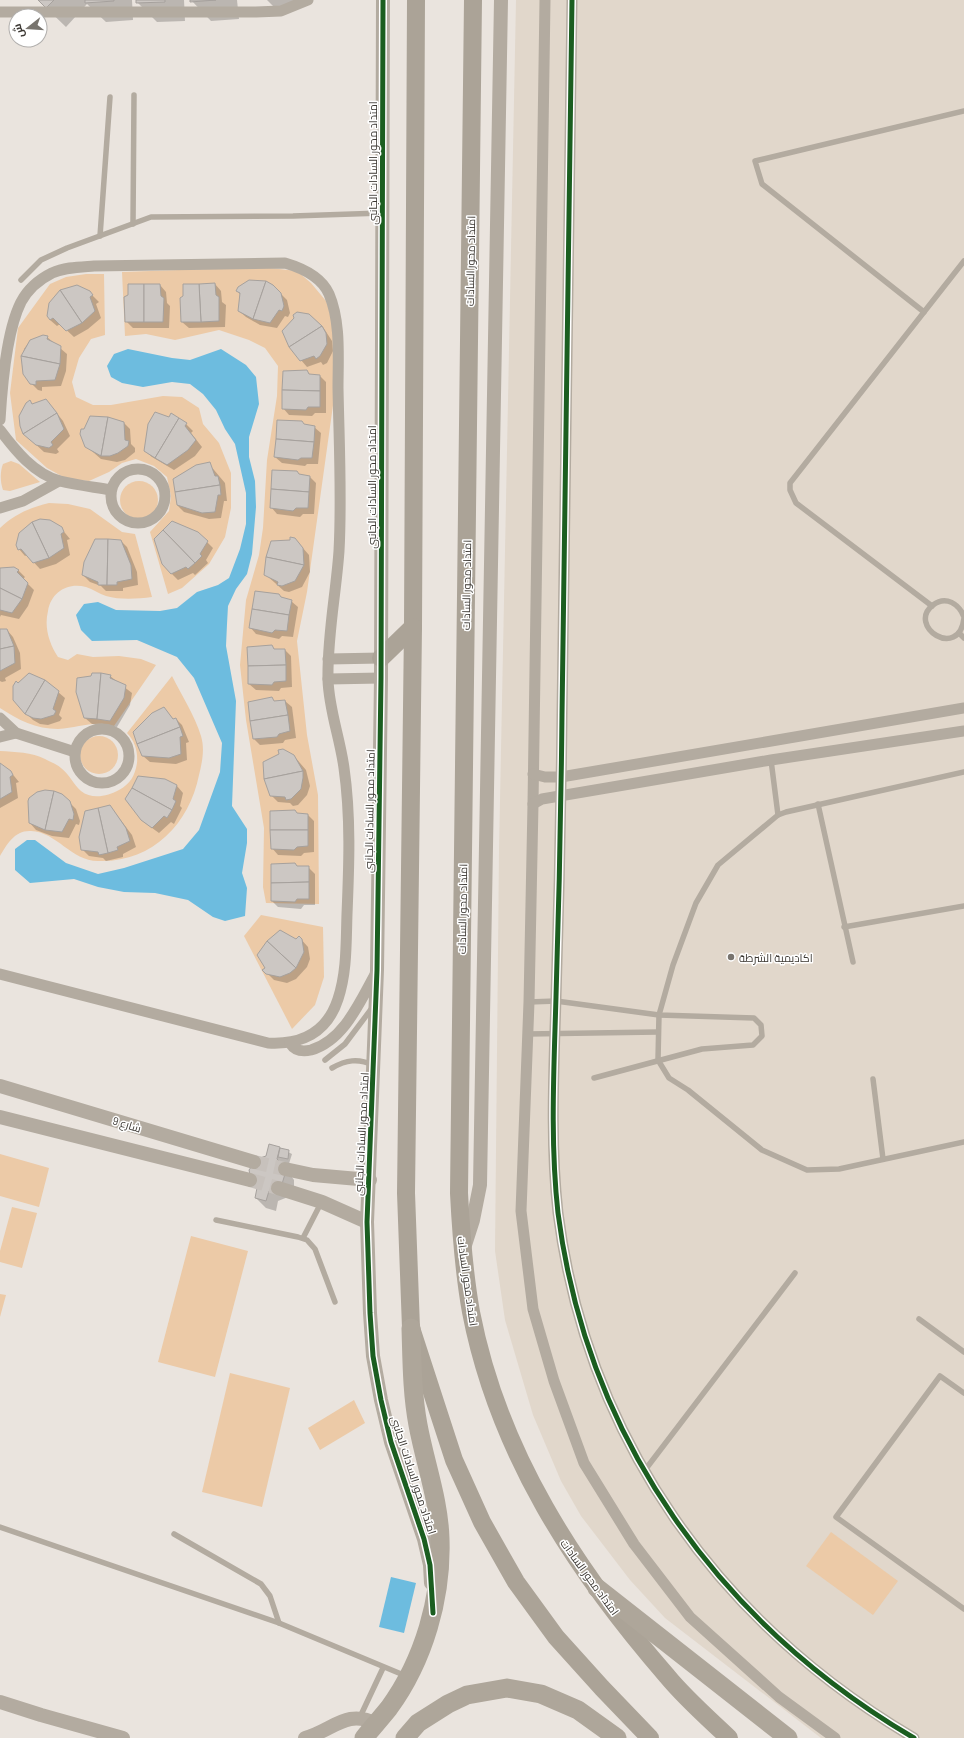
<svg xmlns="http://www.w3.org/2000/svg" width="964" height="1738" viewBox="0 0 964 1738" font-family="Barlow,Cairo,sans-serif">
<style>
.education{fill:#e1d7cb}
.green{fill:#eccaa7}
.water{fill:#6dbcdf}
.shadow{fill:#0003}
.building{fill:#ccc7c3;stroke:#a6a19d}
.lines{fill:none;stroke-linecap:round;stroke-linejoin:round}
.tertiary-tunnel{stroke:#c7c1bc;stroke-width:14;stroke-dasharray:14 7;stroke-linecap:butt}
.service{stroke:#b3aba0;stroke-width:5.5}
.minor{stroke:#b3aba0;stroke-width:11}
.tertiary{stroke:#b3aba0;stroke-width:14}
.primary{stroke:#aba397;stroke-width:18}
.trunk{stroke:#aea69a;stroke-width:19}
.cycleway-casing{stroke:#fff;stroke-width:8}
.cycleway{stroke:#1b5e20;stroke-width:5}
.poi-dot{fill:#78746e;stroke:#fff;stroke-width:1.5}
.labels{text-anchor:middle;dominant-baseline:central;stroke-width:3;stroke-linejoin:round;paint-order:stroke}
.street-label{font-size:11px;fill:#3b3732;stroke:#fff}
.poi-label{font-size:11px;fill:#3b3732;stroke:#fff;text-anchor:start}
</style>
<rect width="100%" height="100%" fill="#eae4de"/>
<path class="education" d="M516,0h448v1738h-143l-156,-120 -35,-38 -49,-64 -20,-35 -28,-66 -28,-95 -10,-69 4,-400z"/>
<g class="green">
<path d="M261,267l36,4 14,12 15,18 8,19 1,71 -28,201 -10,49 10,94 11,60 1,109 -53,-1 -3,-16 1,-59 -18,-108 -6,-55 6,-65 13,-45 4,-27 4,-68 10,-64 1,-30 -13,-18 -16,-8 -30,-10 -44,10 -29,-6 -21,2 -3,-64z"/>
<path d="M86,274h18l1,61 -14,4 -12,19 -7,24 4,15 17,8h18l52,-9 19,1 17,11 4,16 16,19 12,30v35l-6,29 -16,27 -27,24 -14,6 -18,-62 19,-21 2,-15 -4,-19 -13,-11 -18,-7 -14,4 -13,9 -20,9 -22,-2 -20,-11 -31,-28 -6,-47 8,-65 32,-44 16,-7z"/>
<path d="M11,461l8,3 21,18 -30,9 -7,-1c-3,-8 -3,-19 0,-26z"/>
<circle cx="139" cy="500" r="19"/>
<path d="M49,503l19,1 22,5 32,23 13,2 17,63c-15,2 -32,3 -46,-1 -7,-2 -13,-7 -20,-9 -18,-5 -35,5 -38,24 -4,16 1,32 10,46l10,3 9,-6 16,3 26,-1 22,3 15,6 -42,61c-21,-6 -35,2 -56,3 -22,0 -40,-9 -58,-21v-180c15,-14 29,-20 49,-25z"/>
<path d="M172,676c10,20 23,40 29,60 4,13 1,27 -2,39 -10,50 -48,88 -101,86 -27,0 -41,-29 -67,-30 -16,-1 -24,13 -31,25v-105c15,1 32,1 45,8 5,3 12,5 16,9 8,6 13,17 20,23 11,9 27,5 38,-1 11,-6 16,-14 18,-27 1,-11 -2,-22 -10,-30z"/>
<circle cx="99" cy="755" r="19"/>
<path d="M261,915l62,12 1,50 -9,28 -23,24 -48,-93z"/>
<path d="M0,1154l49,14 -10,39 -39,-11z"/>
<path d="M12,1207l25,6 -15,55 -22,-6v-11z"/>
<path d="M191,1236l57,15 -33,126 -57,-15z"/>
<path d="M0,1294l6,1 -6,22z"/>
<path d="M230,1373l60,15 -28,119 -60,-15z"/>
<path d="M354,1400l11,23 -45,27 -12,-22z"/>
<path d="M831,1532l67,49 -25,34 -67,-49z"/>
</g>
<g class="water">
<path d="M128,349l44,9 18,2 31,-11 25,16 10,12 3,27 -10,33v20l6,24 1,26 -4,47 -5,20 -11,15 -8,17 -1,18 -1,22 10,55 -4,105 15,23v14l-5,30 5,15 -2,28 -20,5 -12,-4 -25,-17 -33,-7 -31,-1 -26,-5 -24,-8 -44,4 -15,-13v-21l12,-9h8l31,23 32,11 26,-6 59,-19 16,-19 21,-58 2,-29 -28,-65 -17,-21 -40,-17 -45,1 -11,-11 -5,-15 8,-11 14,-2 18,8 44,1 17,-3 20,-16 21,-7 11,-7 11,-29 6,-25v-31l-11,-49 -10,-15 -9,-19 -13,-16 -13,-10 -18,-2 -29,5 -21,-4 -11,-6 -4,-11 7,-12z"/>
<path d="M391,1577l25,6 -12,50 -25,-6z"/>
</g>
<g class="shadow">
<path d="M38,0h94l1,20 -27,2 -19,-18 -21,23z"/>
<path d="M137,0h47l1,21 -28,1 -20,-20z"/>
<path d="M191,0h46l2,19 -28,2z"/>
<path d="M267,0h35l-22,13z"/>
<path d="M215,284l6,7 1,11 4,3 -1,22 -36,1 -7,-6z"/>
<path d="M160,285l6,7 1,11 3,3 -1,22h-36l-7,-7z"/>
<path d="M273,286l14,14 3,13 -2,4 -3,-1 -8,12 -17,-3 -14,-8 -7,-6 1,-17 -3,-3z"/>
<path d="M89,292l10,10 -3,2 5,14 -13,11 -14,8 -14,-13 -3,2 -7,-6 -2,-4z"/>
<path d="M309,315l14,12 9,14 1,10 -6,12 -4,2 -2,-3 -14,5 -6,-7z"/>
<path d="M47,337l20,17 -1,17 -5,15 -19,1v4l-4,-1 -7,-7 -7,-10 -2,-7 2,-17 6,-8z"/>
<path d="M307,371l3,4 10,1 6,6v31h-11l-3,3 -23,-1 -6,-7z"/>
<path d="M30,402l2,2 20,3 11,14 7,15 -13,13 2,3 -3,2 -12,-2 -13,-12z"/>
<path d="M123,422l7,7 1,15 4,4v4l-10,8 -8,2 -16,-3 -15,-13 -1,-15z"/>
<path d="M186,424l7,7 -2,2 11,14 -7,9 -21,14 -22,-13 -7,-6z"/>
<path d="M305,425l9,2 7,6 -3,31h-11l-2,2 -23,-3 -7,-6z"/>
<path d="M209,464l16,19 2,18h-3l-3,17 -12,1 -25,-7 -7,-7z"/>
<path d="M300,476h9l7,7 -2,31h-11l-3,3 -23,-3 -6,-7z"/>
<path d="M61,528l9,11 -3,1 3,15 -14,9 -16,5 -13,-14 -2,1 -6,-7z"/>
<path d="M295,539l14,16 1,17 -8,15 -13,5 -5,-1 -19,-17 25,-33z"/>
<path d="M121,541l6,6 10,25 1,13 -15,3v3h-17l-5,-5 -11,-4 -7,-7z"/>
<path d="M207,542l6,6 -7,12 2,3 -13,12 -2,-2 -15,7 -7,-7z"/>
<path d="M0,569l18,1 7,7 -2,2 11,11 -6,16 -9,13 -18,-4 -1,2z"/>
<path d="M279,595l4,4 8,2 7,6 -5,30 -11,-1 -3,3 -23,-5 -6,-7z"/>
<path d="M0,630h7l6,7 7,16 1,16 -16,9 1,3 -4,1 -2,-1z"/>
<path d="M272,646l3,4h10l6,6 1,31 -11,1 -2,3 -23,-1 -7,-6z"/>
<path d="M110,676l22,17 -2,12 -13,22 -25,-3 -7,-6z"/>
<path d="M58,692l7,6 -6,17 3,3 -2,3 -12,4 -8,-1 -7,-4 -7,-7z"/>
<path d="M285,701l7,6 4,31 -11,2 -2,3 -23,2 -6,-6 -5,-36z"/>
<path d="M164,708l10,12 2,-1 6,6 7,17 -3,1 1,17 -11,4 -26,-2 -7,-6z"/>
<path d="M294,756l12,14 4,16 -3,9 -9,10 -5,1 -3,-3 -12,-1 -7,-7z"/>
<path d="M0,764l10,7 9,11 -3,1 2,15 -18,10z"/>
<path d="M165,780l12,6 6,7 -3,13 2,2 -8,16 -3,-2 -12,11 -18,-13z"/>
<path d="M69,802l7,7 4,12 -1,4 -3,-1 -7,14 -17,-2 -16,-6 -6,-7z"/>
<path d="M110,806l22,29 4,12 -13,7v3l-17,4 -3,-3 -14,-2 -7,-7z"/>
<path d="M298,814l10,1 6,6v31l-10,1 -3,3 -23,-1 -6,-7z"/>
<path d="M295,864l3,3h10l7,7v31h-11l-3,4 -23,-2 -6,-6z"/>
<path d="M299,937l9,10 2,12 -3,8 -11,12 -9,4 -13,-3 -10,-10z"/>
<path d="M280,1148l12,6 -5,16 7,10v9l-6,8 -10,4 -2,10 -10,-3 -10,-10 11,-41z"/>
</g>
<g class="building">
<path d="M38,0h16l-8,8z"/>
<path d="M85,0h29v1l-29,2z"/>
<path d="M136,0h29v2l-29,1z"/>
<path d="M190,0h26l-26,2z"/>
<path d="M249,280l17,1 -13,38 -15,-8 2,-18 -4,-2 2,-4z"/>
<path d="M266,281l7,4 8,8 3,13 -2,5 -3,-1 -9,13 -17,-4z"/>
<path d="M215,283l1,12 3,2v24l-18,1 -2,-38z"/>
<path d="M128,284h16v38h-19l-1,-25 4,-2z"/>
<path d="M144,284h16l1,12 3,2 -1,24h-19z"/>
<path d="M183,284h16l2,38h-20l-1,-24 3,-2z"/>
<path d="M77,285l13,6 3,4 -3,2 5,14 -13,12 -22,-33z"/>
<path d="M60,290l22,33 -16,8 -13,-13 -3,2 -3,-4 2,-13z"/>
<path d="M297,312l12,2 13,12 -33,21 -7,-16 12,-13 -1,-3z"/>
<path d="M322,326l4,7 1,11 -7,12 -4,3 -2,-3 -14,5 -11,-14z"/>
<path d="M43,335l5,1 -1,3 14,7 -1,18 -39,-8 9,-16z"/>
<path d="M21,356l39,8 -5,16 -19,1v4l-6,-1 -7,-10z"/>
<path d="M307,370l2,4 11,1v16l-38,-1 1,-19z"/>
<path d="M282,390l38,1v16h-12l-2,3 -24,-1z"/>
<path d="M46,399l11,14 -34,21 -3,-8 -1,-10 7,-13 4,-3 2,4z"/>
<path d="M155,412l14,5 2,-4 8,5 -24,40 -11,-7 4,-27z"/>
<path d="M57,413l7,16 -13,13 2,3 -4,3 -13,-3 -13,-11z"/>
<path d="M90,416l18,1 -7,39 -16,-9 -5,-13 1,-5h3z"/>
<path d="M108,417l16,5 1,18 4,1 -1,5 -10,7 -8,3h-9z"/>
<path d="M179,418l8,5 -2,3 11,14 -8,10 -21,15 -12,-7z"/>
<path d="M277,420l25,1 2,3 11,2 -1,16 -38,-3z"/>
<path d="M276,439l38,3 -2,16h-11l-3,2 -24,-3z"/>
<path d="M210,462l5,14h3l2,9 -45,7 -2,-13 23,-14z"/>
<path d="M272,470l25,1 2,3 11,2 -1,16 -38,-3z"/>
<path d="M220,485l1,10h-3l-3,17 -13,1 -25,-8 -2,-13z"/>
<path d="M271,489l38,3 -1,16h-12l-3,3 -23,-3z"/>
<path d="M40,519l10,1 12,7 2,5 -3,2 3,14 -15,10 -17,-36z"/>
<path d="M172,521l26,11 10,9 -8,13 2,2 -7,7 -32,-33z"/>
<path d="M32,522l17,36 -16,5 -12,-14 -3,1 -2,-5 3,-12z"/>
<path d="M163,530l32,33 -7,6 -2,-2 -15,7 -9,-10 -8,-25z"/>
<path d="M290,537l5,1 8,10 1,17 -38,-8 5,-16 19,-1z"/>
<path d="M95,539h13l-1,46h-9v-3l-16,-7 2,-13z"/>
<path d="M108,539l13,1 10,25 1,14 -15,3v3h-10z"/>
<path d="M266,557l38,8 -9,16 -13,5 -5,-1 1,-3 -14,-7z"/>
<path d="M14,567l5,3 -2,2 11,11 -6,16 -22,-11v-20z"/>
<path d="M0,588l22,11 -10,14 -12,-3z"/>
<path d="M255,591l24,3 2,3 11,3 -3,15 -37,-6z"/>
<path d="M252,609l37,6 -2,16 -12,-1 -3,3 -23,-5z"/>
<path d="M0,629h7l7,17 -14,3z"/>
<path d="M272,645l2,4h11l1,16 -38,1 -1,-19z"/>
<path d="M14,646l1,17 -15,8v-22z"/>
<path d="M286,665v16l-12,1 -2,3 -24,-1v-18z"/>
<path d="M29,673l16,7 -20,34 -12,-14v-14l3,-5 2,2z"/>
<path d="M92,673h9l-4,46 -13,-1 -8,-26 1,-14 14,-2z"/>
<path d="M101,673l10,2 -1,3 16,7 -2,13 -14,23 -13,-2z"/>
<path d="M45,680l14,11 -6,18 3,2 -2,4 -13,4 -8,-1 -8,-4z"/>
<path d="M272,697l2,4 11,-1 3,15 -38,6 -2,-19z"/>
<path d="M164,707l9,12 3,-1 4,9 -43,17 -4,-12 19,-19z"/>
<path d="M288,715l2,16 -11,3 -2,3 -24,2 -3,-18z"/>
<path d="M180,727l3,9 -3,1 1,17 -12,4 -27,-2 -5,-12z"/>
<path d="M283,749l11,6 9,16 -39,8 -1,-17 16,-8 -1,-4z"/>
<path d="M0,763l11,8 2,4 -3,2 2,15 -12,7z"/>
<path d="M303,771v7l-2,11 -10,10 -5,1 -1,-3 -15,-1 -6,-17z"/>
<path d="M138,776l27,3 12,6 -4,14 3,2 -4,9 -40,-22z"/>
<path d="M132,788l40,22 -5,8 -3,-2 -12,12 -11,-8 -16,-21z"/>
<path d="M45,790l9,1 -9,39 -16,-7 -1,-22 1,-3 8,-6z"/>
<path d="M54,791l8,3 8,7 4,13 -1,6 -4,-1 -7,13 -17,-2z"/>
<path d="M110,805l16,23 4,13 -13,6 1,3 -10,3 -10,-45z"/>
<path d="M98,808l10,45 -9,2 -1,-3 -17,-2 -2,-13 6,-26z"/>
<path d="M295,810l2,3 11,1v16h-38v-19z"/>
<path d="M270,830h38v16l-11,1 -3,3 -23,-1z"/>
<path d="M295,863l2,3h12v16l-38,1v-19z"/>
<path d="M309,882v17h-12l-2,3 -24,-1v-18z"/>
<path d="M280,930l16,9 3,-3 3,3 2,13 -8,16 -29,-27z"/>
<path d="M267,941l29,27 -6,5 -10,4 -14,-3 -4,-4 3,-2 -8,-13z"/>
<path d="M269,1144l11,3 -3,12 6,6 2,9 -3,10 -13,7 -3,10 -11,-3 2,-10 -5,-5 -3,-13 8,-11 9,-3z"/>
<path d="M280,1148l9,2 -1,9 -10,-2z"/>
</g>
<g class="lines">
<g class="tertiary-tunnel">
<path d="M254,1162l31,7"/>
<path d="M250,1180l28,8"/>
</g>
<g class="service">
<path d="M133,224l1,-129"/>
<path d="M100,236l10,-139"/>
<path d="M21,280l20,-20 26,-12 84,-31 142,-1 89,-3"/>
<path d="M924,312l-162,-128 -7,-23 209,-50"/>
<path d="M932,606l-136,-103 -6,-13v-7l174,-222"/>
<path d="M964,617c-5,-13 -18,-22 -31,-12 -27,21 26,56 31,13"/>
<path d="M959,633l5,5"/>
<path d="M771,760l7,55"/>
<path d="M964,772l-178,40 -8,3 -60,50 -22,38 -23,62 -14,50 -1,45 11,18 19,12 74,60 45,20 32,-1 125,-27"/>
<path d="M818,804l35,158"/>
<path d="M844,927l120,-21"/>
<path d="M529,1002l27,-1 103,14 95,3 7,7 1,11 -9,9 -51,4 -108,29"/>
<path d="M527,1034l131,-2"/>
<path d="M325,1060l20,-16 27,-36"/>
<path d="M332,1068c14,-8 26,-10 41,-3"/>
<path d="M873,1079l10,80"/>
<path d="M216,1220l82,17 9,3 8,9 20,53"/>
<path d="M303,1238l18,-35"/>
<path d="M919,1319l45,33"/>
<path d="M964,1393l-24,-17 -104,141 128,92"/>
<path d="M645,1470l150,-197"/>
<path d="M0,1527l279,96 127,53"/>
<path d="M174,1534l87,50 9,12 9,27"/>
<path d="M360,1717l23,-49"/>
</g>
<g class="minor">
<path d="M545,0l-12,804 -4,198 -8,209 12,98 21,72 30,82 50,81 56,73 89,80 56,41"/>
<path d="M572,0c-3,238 -7,476 -10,715 -1,94 -3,188 -6,282 -2,71 -6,144 2,216 29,226 161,410 356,525"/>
<path d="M0,12h256l25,-1 27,-11"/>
<path d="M0,420c2,-34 6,-88 21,-118 7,-13 19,-23 31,-29 13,-6 28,-6 42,-7l191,-3c17,5 36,13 44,31 12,28 9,64 9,94 1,54 4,109 1,163 -3,43 -12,86 -11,129 1,30 12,58 16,88 7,49 5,98 3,146 -1,29 0,58 -9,85 -11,34 -37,46 -70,44l-268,-69"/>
<path d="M0,430c15,20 34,44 60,51 16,4 34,6 51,9"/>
<circle cx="138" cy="496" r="27"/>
<path d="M0,508l23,-7 36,-20"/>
<path d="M328,659l53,-1"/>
<path d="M328,679l53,-1"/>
<path d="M0,718l16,15 59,19"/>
<circle cx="102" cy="756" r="27"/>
<path d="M0,737l16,-4"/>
<path d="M533,774l12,3h16l403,-69"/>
<path d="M533,804l9,-5 229,-39 193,-29"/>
<path d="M290,1043c5,8 12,9 21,7 34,-10 50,-51 66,-79"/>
</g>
<g class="tertiary">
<path d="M383,0l-2,678 -4,292 -10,252 3,91 3,43 8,44 10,42 33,97 6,26 1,18"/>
<path d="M0,1086l254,76"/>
<path d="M0,1117l250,63"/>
<path d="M285,1169l28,6 57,5"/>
<path d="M278,1188l44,14 45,20"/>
<path d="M464,1248l9,-28 7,-35 21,-1185"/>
<path d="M0,1702l41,13 82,23"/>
<path d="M305,1738c27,-7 42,-30 71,-14"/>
</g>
<g class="primary">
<path d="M416,0l-3,627 -7,566 5,135 43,132 28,62 34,60 40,55 46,51 48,50"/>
<path d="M473,0l-14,1193c2,40 5,80 12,119 27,140 104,258 196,364 18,22 41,42 62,62"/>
<path d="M381,658l32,-31"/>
</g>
<g class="trunk">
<path d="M597,1588l191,150"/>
<path d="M364,1738c8,-10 17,-20 25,-30 35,-48 53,-111 51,-169 -1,-39 -15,-76 -22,-114 -6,-32 -6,-64 -7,-97"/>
<path d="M405,1738l13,-15 30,-19 19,-9 40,-7 34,6 37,16 39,28"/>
</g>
<g class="cycleway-casing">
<g id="cycleway">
<path d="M383,0l-2,678 -4,292 -10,252 3,91 3,43 8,44 10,42 33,97 6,26 3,48"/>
<path d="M572,0c-3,238 -7,476 -10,715 -1,94 -3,188 -6,282 -2,71 -6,144 2,216 29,226 161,410 356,525"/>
</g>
</g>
<use href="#cycleway" class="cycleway"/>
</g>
<circle class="poi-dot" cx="731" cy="957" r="4"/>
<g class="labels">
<g class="street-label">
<text transform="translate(372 163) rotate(-90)">امتداد محور السادات الجانبى</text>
<text transform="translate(470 261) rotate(-89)">امتداد محور السادات</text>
<text transform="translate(371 487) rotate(-90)">امتداد محور السادات الجانبى</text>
<text transform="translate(466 585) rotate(-89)">امتداد محور السادات</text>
<text transform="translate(369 811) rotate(-89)">امتداد محور السادات الجانبى</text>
<text transform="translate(462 909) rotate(-89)">امتداد محور السادات</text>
<text transform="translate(127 1124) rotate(17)">شارع 9</text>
<text transform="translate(361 1134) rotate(-87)">امتداد محور السادات الجانبى</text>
<text transform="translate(468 1281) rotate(82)">امتداد محور السادات</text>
<text transform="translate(414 1475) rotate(72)">امتداد محور السادات الجانبى</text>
<text transform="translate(590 1577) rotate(54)">امتداد محور السادات</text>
</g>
<g class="poi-label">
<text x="739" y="957">اكاديمية الشرطة</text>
</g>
</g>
<g transform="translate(28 28) rotate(253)"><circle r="19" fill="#ffffff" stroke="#b1afad"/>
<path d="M0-3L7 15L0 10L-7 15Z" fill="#78746e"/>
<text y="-6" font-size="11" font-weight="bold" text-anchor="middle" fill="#3b3732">ش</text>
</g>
</svg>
